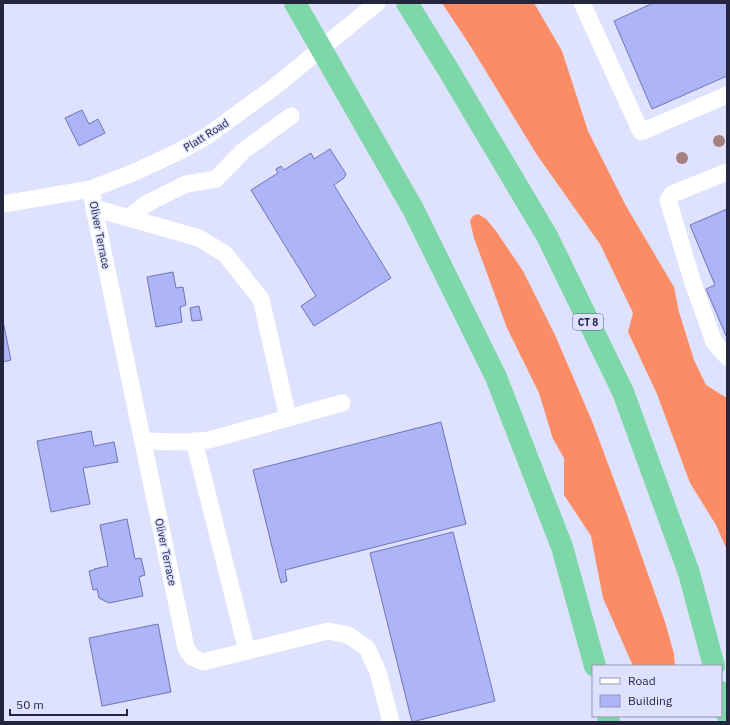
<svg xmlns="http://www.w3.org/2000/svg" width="730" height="725" viewBox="0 0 730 725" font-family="'IBM Plex Sans',sans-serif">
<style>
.forest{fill:#fb8c66}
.building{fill:#adb4f8;stroke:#7075b4}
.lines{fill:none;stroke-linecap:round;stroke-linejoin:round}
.minor{stroke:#fff;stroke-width:17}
.highway{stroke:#7ed7a8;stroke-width:22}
.tree{fill:#a4807e}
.labels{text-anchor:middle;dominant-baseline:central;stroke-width:3;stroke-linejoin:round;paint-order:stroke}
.shield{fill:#dee2fe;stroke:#5c5e79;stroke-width:1}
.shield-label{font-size:10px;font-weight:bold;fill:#242640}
.street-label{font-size:11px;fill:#242640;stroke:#dee2fe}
</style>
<rect width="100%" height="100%" fill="#dee2fe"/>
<g class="forest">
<path d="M442,3h92l28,48 26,80 38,75 48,81 5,25 15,48 12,25 21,13v152l-11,-25 -26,-42 -33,-89 -29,-62 5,-19 -33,-69 -63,-89 -66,-108z"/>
<path d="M478,214l8,5 10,12 27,40 32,64 37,86 34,91 39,110 9,32 1,12h-42l-30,-68 -12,-62 -27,-41v-37l-11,-19 -14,-46 -32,-65 -33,-90 -4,-17 3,-5z"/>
</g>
<g class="building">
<path d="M653,3h74v73l-75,33 -38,-88z"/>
<path d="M82,110l7,14 9,-5 7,14 -26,13 -14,-28z"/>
<path d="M330,149l16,25 -2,4 -10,7 57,93 -77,48 -13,-20 15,-10 -65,-106 27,-17 -2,-4 5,-3 3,4 27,-17 3,6z"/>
<path d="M727,209v129l-21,-49 9,-4 -25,-60z"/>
<path d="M173,272l3,16 7,-1 3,18 -6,2 2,15 -26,5 -9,-50z"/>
<path d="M199,306l3,14 -10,1 -2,-13z"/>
<path d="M3,321l8,39 -8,2z"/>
<path d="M441,422l25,102 -181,46 2,11 -6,2 -28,-113z"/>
<path d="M91,431l3,15 20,-4 4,20 -35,6 7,36 -39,8 -14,-71z"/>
<path d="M127,519l8,40 6,-1 4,17 -6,2 4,19 -34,7 -10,-5 -2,-9 -4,1 -4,-19 5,-1v-1l14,-3 -8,-41z"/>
<path d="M453,532l42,169 -83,21 -42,-169z"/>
<path d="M158,624l13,68 -69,14 -13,-68z"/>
</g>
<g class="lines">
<g class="minor">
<path d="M582,3l59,129 86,-37"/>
<path d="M727,172l-55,22 -4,6 24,80 22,62 13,15"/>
<path d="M91,189l3,19 92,440 6,9 11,5 125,-31 20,4 19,13 11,24 13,50"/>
<path d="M3,204l88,-15 44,-17 45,-21 27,-15 66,-48 104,-85"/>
<path d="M94,208l105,30 26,16 36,45 27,119"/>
<path d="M128,218l18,-14 40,-20 30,-5 27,-28 48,-35"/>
<path d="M143,441l41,1 25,-2 133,-37"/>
<path d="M194,441l53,210"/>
</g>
<g class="highway">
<path d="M295,3l118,206 83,168 66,170 33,119"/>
<path d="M407,3l42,68 98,165 76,156 66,181 25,93"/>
<path d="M721,692l6,22"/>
<path d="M608,716l1,6"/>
</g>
</g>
<g class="tree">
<circle cx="719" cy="141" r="6"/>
<circle cx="682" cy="158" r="6"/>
</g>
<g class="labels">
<rect class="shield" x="573" y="314" width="30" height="16" rx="3"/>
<g class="shield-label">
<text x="588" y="322">CT 8</text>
</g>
<g class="street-label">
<text transform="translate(206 135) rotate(-32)">Platt Road</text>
<text transform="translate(100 235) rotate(79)">Oliver Terrace</text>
<text transform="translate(166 552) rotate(78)">Oliver Terrace</text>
</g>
</g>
<rect width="730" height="725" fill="none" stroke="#242640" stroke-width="8"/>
<rect x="592" y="665" width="130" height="52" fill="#dee2fe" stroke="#9497b2"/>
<rect x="600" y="678" width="20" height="6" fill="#ffffff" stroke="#9497b2"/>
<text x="628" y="685" font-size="12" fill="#242640">Road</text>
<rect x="600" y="695" width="20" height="12" fill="#adb4f8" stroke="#9497b2"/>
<text x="628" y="705" font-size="12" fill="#242640">Building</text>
<path d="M10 709v6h117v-6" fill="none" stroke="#242640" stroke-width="2"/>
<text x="16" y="709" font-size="12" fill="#242640" stroke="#dee2fe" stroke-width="3" paint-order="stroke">50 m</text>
</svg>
